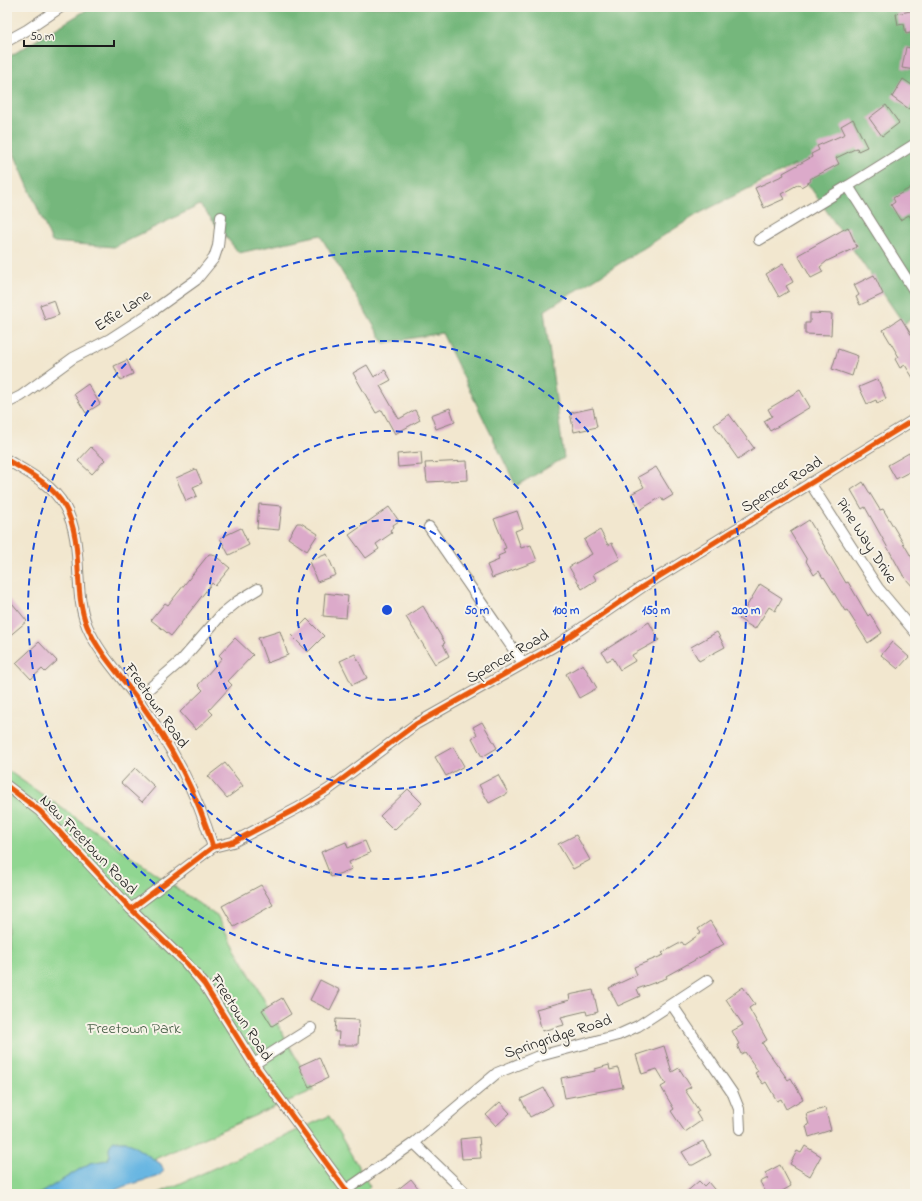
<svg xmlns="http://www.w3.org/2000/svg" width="922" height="1201" viewBox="0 0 922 1201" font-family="'Indie Flower',sans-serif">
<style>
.green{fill:#90d691;stroke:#567956}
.forest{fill:#74b77b;stroke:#486a4c}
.water{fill:#67b6e2;stroke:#42697f}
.building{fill:#dcaaca}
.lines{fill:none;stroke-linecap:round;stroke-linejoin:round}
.street-casing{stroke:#878276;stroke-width:12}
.street{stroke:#fff;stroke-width:10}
.cycleway-casing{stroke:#f7f3e8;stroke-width:8}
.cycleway{stroke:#e8590c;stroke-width:5}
.ring{fill:none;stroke:#1d4ed8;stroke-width:2;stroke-dasharray:7 5}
.labels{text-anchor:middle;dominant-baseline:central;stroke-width:4;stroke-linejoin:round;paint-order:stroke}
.street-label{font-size:16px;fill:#1c1c1c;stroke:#f7f3e8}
.park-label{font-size:16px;fill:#455d45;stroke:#f7f3e8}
.centre{fill:#1d4ed8;stroke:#f7f3e8;stroke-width:2}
.ring-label{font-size:12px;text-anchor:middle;font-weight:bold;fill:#1d4ed8;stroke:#f7f3e8;stroke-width:4;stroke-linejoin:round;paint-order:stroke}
</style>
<rect width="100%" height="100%" fill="#f7f3e8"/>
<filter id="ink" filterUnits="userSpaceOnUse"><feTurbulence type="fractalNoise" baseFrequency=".025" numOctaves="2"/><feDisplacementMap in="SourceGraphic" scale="8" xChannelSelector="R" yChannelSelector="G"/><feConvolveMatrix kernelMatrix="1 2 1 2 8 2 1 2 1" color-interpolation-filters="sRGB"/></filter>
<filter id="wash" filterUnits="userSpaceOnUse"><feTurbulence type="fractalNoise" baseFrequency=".012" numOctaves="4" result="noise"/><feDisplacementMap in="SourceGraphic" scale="16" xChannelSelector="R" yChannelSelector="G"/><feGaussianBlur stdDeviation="0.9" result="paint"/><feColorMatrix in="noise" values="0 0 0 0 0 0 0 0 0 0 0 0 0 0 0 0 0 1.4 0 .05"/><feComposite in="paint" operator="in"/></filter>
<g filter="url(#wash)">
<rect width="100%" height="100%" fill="#f2e7cf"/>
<g class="green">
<path d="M7,770l211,147 96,173 -224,97 -3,7h-80z"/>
<path d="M329,1116l41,71 -8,7h-205z"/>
</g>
<path class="forest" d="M88,7h827v309l-11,8 -109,-159 -97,49 -154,97 20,147 -48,28 -74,-153 -58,10 -64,-108 -81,18 -39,-48 -86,42 -62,-5 -45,-105v-79l81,-49z"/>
<path class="water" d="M114,1141h12l35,23 3,7 -7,6 -32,9 -19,8h-67l51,-31 17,-3 3,-5c-2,-6 -1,-10 4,-14z"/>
<g id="blocks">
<g class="building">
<path d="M915,10v22l-9,2 -2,-10 -6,1 -2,-11z"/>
<path d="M906,47l9,2v21l-13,-2z"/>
<path d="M903,79l12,8v13l-6,9 -17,-12z"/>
<path d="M886,105l13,18 -17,13 -13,-18z"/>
<path d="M853,119l14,28 -9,4 -1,-3 -21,10 3,6 -29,15 1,2 -10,6 -2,-3 -18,10 3,5 -20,9 -9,-20 29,-13 -1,-2 29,-16 -1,-3 8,-4 -2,-4 28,-12 -4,-8z"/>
<path d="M915,185v41l-6,-11 -9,5 -9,-15 4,-3 -2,-4z"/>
<path d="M848,227l9,20 -30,14 -7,6 3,5 -12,6 -13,-23z"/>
<path d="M783,264l10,18 -7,4 3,5 -10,6 -13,-23z"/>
<path d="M874,275l9,19 -23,11 -4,-8 3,-2 -5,-10z"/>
<path d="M54,300l5,15 -14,5 -5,-15z"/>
<path d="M810,313l22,1 -1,21 -26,-1v-11h5z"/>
<path d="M901,318l14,23v40l-10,-16 -5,3 -5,-9 4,-2 -16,-27z"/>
<path d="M838,349l20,7 -6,20 -20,-7z"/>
<path d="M127,360l6,14 -13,6 -6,-14z"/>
<path d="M367,365l7,12 11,-7 6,10 -11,6 19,33 16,-9 5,10 -25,14 -13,-24 -6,3 -23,-40z"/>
<path d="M878,379l8,20 -9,4 -1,-3 -9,4 -8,-17z"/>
<path d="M88,384l12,20 -14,9 -12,-19z"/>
<path d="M800,390l10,17 -40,24 -6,-10 8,-5 -4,-7z"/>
<path d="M450,408l5,14 -19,7 -5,-14z"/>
<path d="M593,408l4,19 -23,5 -4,-19z"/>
<path d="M729,414l25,34 -16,11 -24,-34z"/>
<path d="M91,447l14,13 -13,14 -14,-13z"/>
<path d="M421,452l1,13 -24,2 -1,-13z"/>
<path d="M909,453l6,10v6l-19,10 -8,-14z"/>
<path d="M467,461l1,19 -41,2 -2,-19z"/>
<path d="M656,467l17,28 -10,6 -2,-4 -21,13 -9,-16 13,-7 -6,-10z"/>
<path d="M196,469l6,14 -9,4 4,9 -11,5 -10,-23z"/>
<path d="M863,482l17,28 3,-1 32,54v26l-11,-12 -39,-70 -3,2 -11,-19z"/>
<path d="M259,504l23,2 -3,24 -22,-2z"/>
<path d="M389,507l10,14 -6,4 1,2 -4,3 2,3 -16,11 3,5 -13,9 -17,-23z"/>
<path d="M517,511l6,17 -8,3 6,17 10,-3 6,16 -45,17 -5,-13 12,-5 -1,-4 7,-3 -2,-4 3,-1 -12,-29z"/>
<path d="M809,520l37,63 2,-1 20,34 2,-2 12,19 -14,10 -21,-33 -2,1 -21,-34 -1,1 -4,-7 -5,4 -8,-14 1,-1 -17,-28z"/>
<path d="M297,523h4l17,11 -11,17 -19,-13z"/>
<path d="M241,528l8,17 -20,10 -9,-17z"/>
<path d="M600,530l8,15 4,-2 8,16 -27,15 3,6 -14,9 -13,-22 23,-13 -8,-14z"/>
<path d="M209,554h4l17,14 -15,18 -3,-3 -41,53 -20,-16 14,-17 3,2z"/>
<path d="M327,554l9,21 -19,7 -8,-21z"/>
<path d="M760,584l22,14 -7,13 -6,-4 -14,22 -16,-10z"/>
<path d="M325,593l23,3 -2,22 -23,-2z"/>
<path d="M7,597l20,24 -20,17z"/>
<path d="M423,606l22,37 -2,1 6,12 -14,8 -29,-47z"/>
<path d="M307,619l17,17 -16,16 -17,-17z"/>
<path d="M649,622l10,18 -27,15 3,6 -15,9 -7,-12 -6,3 -5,-9z"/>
<path d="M280,631l8,24 -21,8 -9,-25z"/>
<path d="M717,632l8,15 -26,14 -8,-14z"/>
<path d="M235,638l18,17 -25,26 4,4 -23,25 4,4 -17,16 -16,-18 23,-22 -5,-5 24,-27 -3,-3z"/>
<path d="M39,642l18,19 -12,11 -3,-3 -11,10 -15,-16z"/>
<path d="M892,642l17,15 -11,12 -17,-14z"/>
<path d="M355,654l12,24 -15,7 -12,-24z"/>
<path d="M583,664l14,24 -18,10 -13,-24z"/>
<path d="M482,722l15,26 -15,9 -10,-19 5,-3 -4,-8z"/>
<path d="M453,747l11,19 -18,10 -11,-19z"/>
<path d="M225,763l18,23 -16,12 -19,-22z"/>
<path d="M135,768l20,19 -13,15 -21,-19z"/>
<path d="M498,775l10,18 -19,10 -10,-18z"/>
<path d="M408,789l14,14 -28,27 -14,-14z"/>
<path d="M576,835l14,25 -17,9 -15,-25z"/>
<path d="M365,841l5,12 -21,9 3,7 -21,8 -10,-25 25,-10 2,6z"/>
<path d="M261,885l12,20 -39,22 -12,-21z"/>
<path d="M710,921l14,23 -58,32 1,2 -30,11 3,7 -22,10 -9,-18 28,-13 -3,-8 30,-12 -2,-2 20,-11 2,3 17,-12 -3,-4z"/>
<path d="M320,980l20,10 -10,20 -20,-10z"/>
<path d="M743,987l12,17 -6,4 18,32 -5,3 26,37 3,-2 12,21 -17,10 -5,-10 -4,2 -11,-19 -3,2 -8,-11 3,-2 -13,-19 -4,2 -4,-9 2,-1 -7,-13 11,-6 -17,-26z"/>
<path d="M593,990l5,22 -11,3 -1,-4 -25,6 3,8 -22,6 -6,-22 34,-9 -1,-5z"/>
<path d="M282,998l9,16 -19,12 -10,-16z"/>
<path d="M336,1019l23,1 -1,25h-20l1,-13h-4z"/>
<path d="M664,1046l8,26 7,-4 12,19 -6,3 14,21 -3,2 5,8 -16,11 -14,-21 3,-2 -13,-22 5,-3 -9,-15 -15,5 -6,-19z"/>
<path d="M319,1057l9,21 -19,9 -10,-21z"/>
<path d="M609,1065l1,5 8,-2 5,19 -58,11 -4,-20 34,-7v-2z"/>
<path d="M544,1088l9,17 -23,12 -9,-18z"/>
<path d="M500,1102l10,11 -14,13 -10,-11z"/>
<path d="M825,1108l6,22 -22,7 -3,-11 3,-1 -3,-11z"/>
<path d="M479,1137l2,21 -19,1 -2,-20z"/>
<path d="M703,1141l8,14 -18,10h-3l-8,-13z"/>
<path d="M805,1146l16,10 -11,20 -20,-12 7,-13 4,2z"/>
<path d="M780,1165l11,21 -14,8h-10l-7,-12 8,-4 -3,-5z"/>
<path d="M411,1179l12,15h-31z"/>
<path d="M699,1181l5,5 4,-4 10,12h-34z"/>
</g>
</g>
</g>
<g filter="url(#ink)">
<use href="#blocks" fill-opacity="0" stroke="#878276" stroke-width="1"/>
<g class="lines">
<g class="street-casing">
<g id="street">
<path d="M7,41l20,-11 34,-23"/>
<path d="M848,186l67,-42"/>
<path d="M759,240l89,-54 67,106"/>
<path d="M7,403l14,-7 52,-38 37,-19 37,-24 49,-35 18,-22 4,-12 3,-29"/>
<path d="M7,460c22,13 45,24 58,47 20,37 7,82 22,119 12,28 35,51 52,75 34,47 57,90 74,146"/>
<path d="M810,483l68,105 37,44"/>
<path d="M429,527l94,136"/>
<path d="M137,699l44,-38 41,-47 16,-13 20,-12"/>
<path d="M7,786l33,25 91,98 55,54 18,21 50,80 95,130"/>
<path d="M131,909l82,-62 20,-5 65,-34 31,-19 87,-65 144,-81 82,-56 273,-168"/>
<path d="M672,1005l61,89 6,15 1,20"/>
<path d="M254,1064l57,-36"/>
<path d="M414,1143l53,51"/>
<path d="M346,1190l68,-47 83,-70 39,-16 82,-22 20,-9 70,-46"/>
</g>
</g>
<use href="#street" class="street"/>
<g class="cycleway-casing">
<g id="cycleway">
<path d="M7,460c22,13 45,24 58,47 20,37 7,82 22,119 12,28 35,51 52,75 34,47 57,90 74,146"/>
<path d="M7,786l33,25 91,98 55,54 18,21 50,80 95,130"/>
<path d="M131,909l82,-62 20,-5 65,-34 31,-19 87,-65 144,-81 82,-56 273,-168"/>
</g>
</g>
<use href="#cycleway" class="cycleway"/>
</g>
</g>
<g class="ring">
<circle cx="387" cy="610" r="90"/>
<circle cx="387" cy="610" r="179"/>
<circle cx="387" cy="610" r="269"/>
<circle cx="387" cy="610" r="359"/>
</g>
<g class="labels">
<g class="street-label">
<text transform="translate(123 311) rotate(-33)">Effie Lane</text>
<text transform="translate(782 485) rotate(-32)">Spencer Road</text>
<text transform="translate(866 541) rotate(57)">Pine Way Drive</text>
<text transform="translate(508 657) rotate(-30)">Spencer Road</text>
<text transform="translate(156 706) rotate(55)">Freetown Road</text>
<text transform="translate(88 845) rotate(46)">New Freetown Road</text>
<text transform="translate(241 1018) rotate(57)">Freetown Road</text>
<text transform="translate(558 1037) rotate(-18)">Springridge Road</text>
</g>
<g class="park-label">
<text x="134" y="1029">Freetown Park</text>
</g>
</g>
<circle cx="387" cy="610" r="6" class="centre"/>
<g class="ring-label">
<text x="477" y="614">50 m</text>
<text x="566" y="614">100 m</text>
<text x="656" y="614">150 m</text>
<text x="746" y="614">200 m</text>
</g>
<rect width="922" height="1201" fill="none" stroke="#f7f3e8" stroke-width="24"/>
<path d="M24 40v6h90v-6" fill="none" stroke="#1c1c1c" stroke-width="2"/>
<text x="30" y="40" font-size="12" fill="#1c1c1c" stroke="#f7f3e8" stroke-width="3" paint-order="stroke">50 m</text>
</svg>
